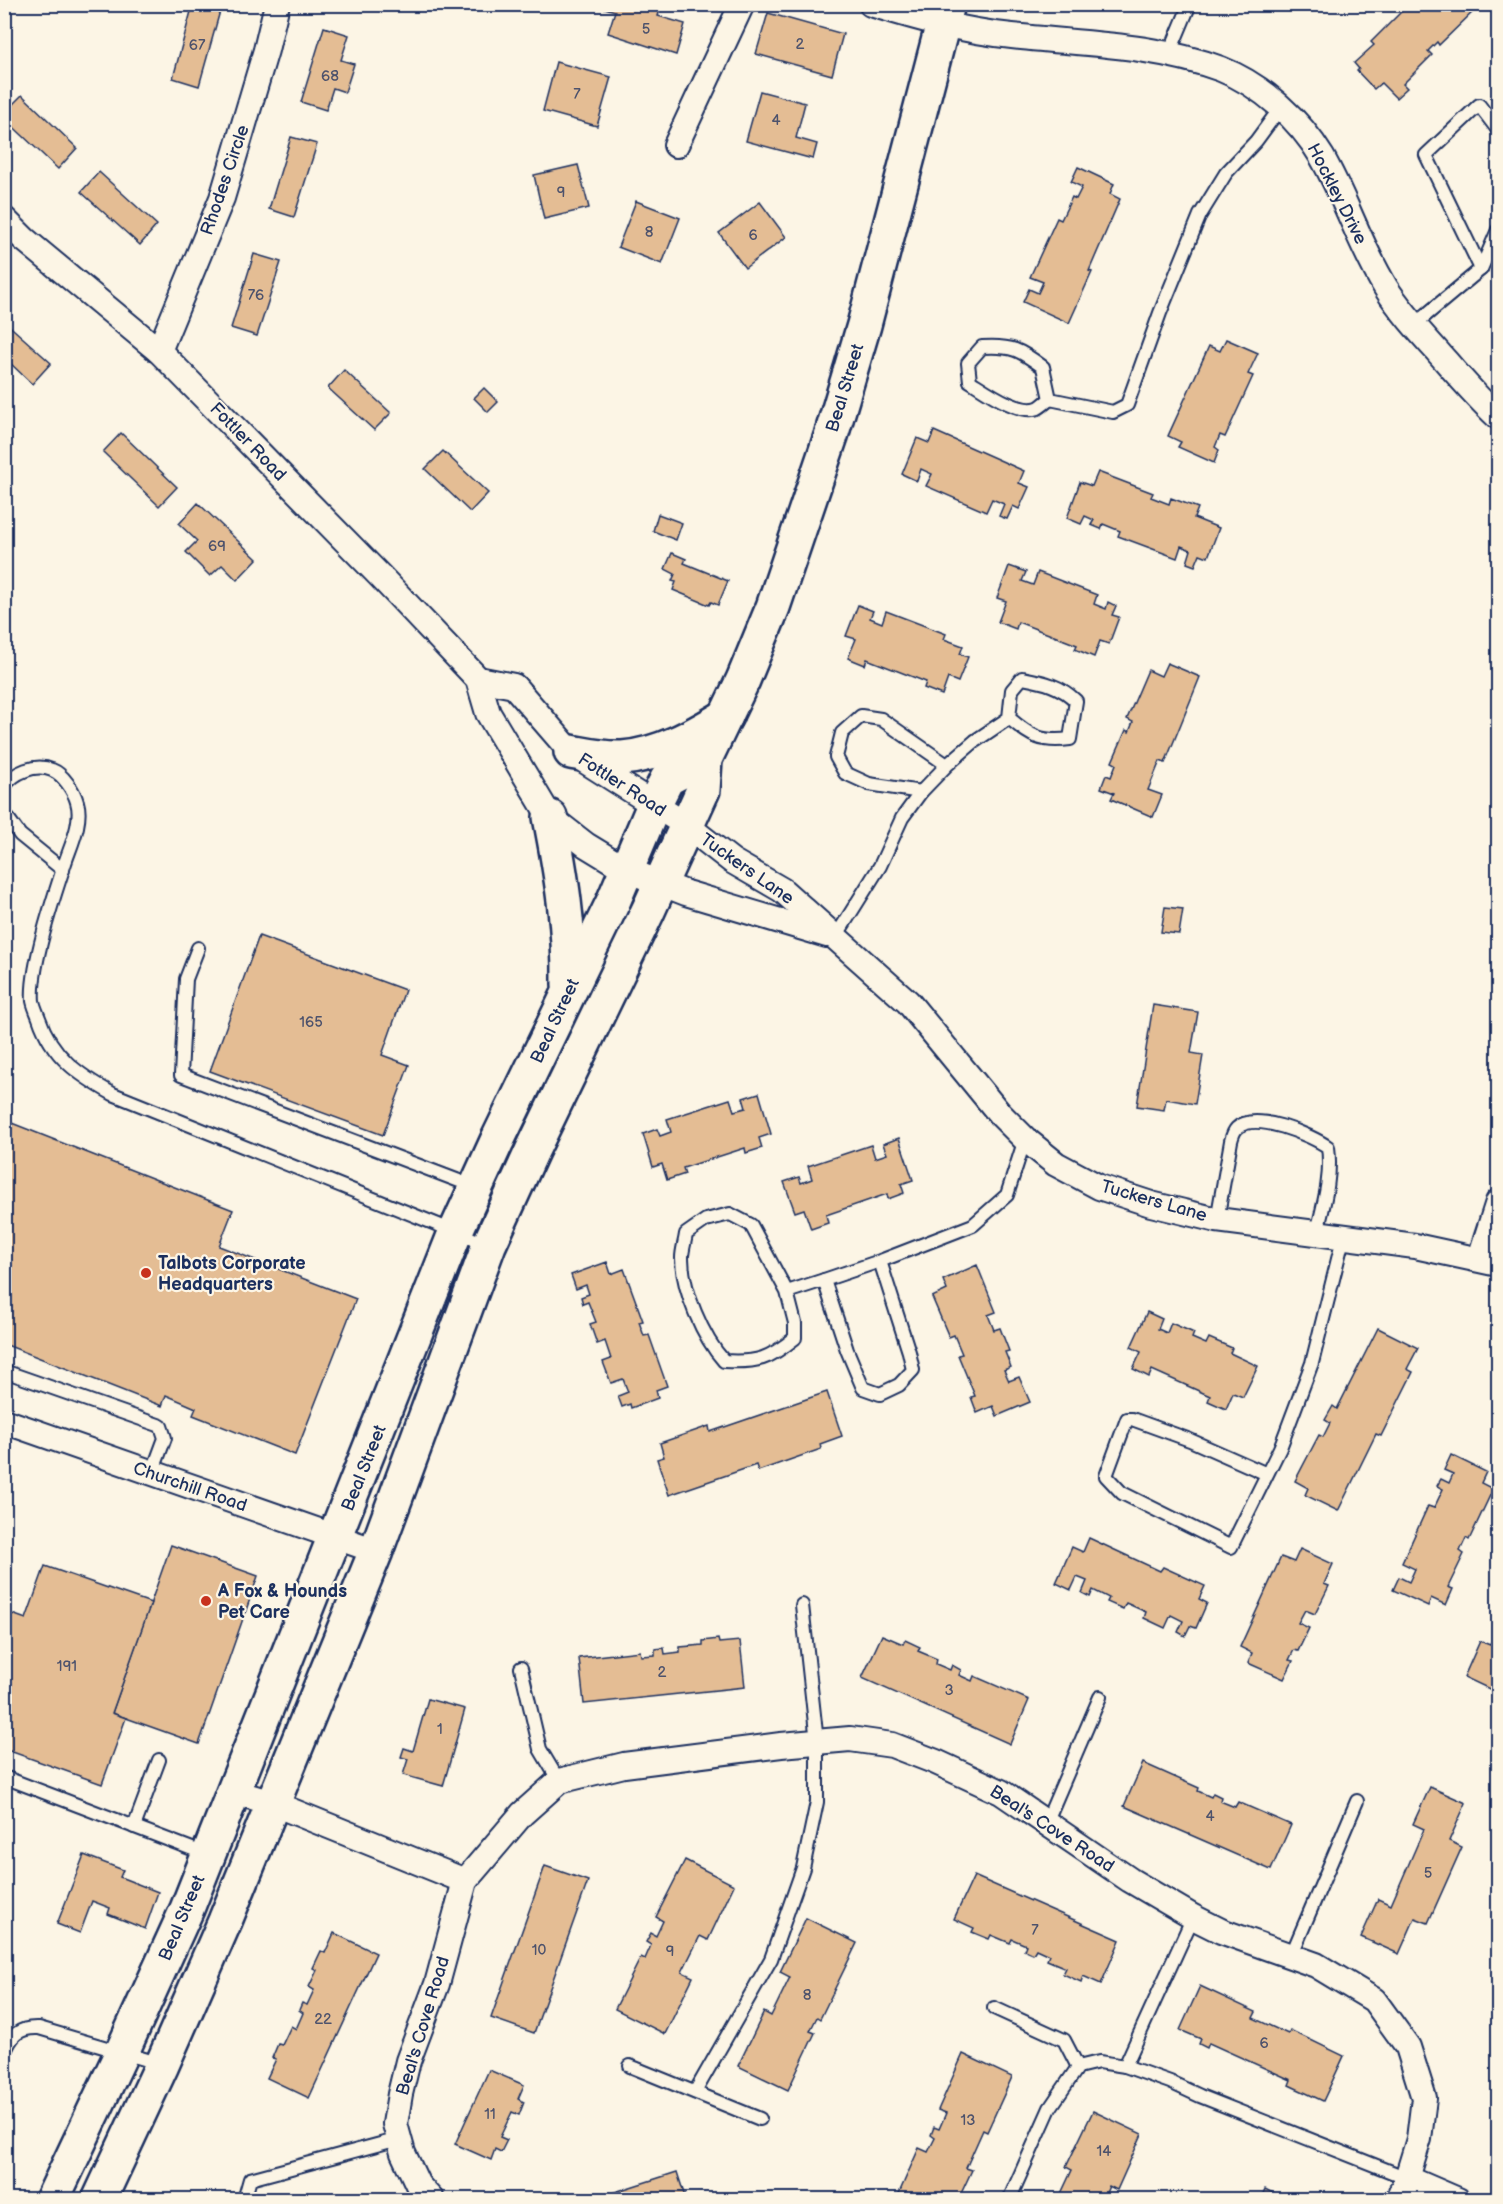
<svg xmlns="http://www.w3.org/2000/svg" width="1503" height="2204" viewBox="0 0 1503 2204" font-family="'Balsamiq Sans',sans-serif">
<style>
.building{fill:#e4bd94;stroke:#1b2f5e;stroke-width:1.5}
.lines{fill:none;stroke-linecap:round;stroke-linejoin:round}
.lane-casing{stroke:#1b2f5e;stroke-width:16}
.street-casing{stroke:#1b2f5e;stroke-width:28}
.secondary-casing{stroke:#1b2f5e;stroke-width:38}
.lane{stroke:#fcf5e5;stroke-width:12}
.street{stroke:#fcf5e5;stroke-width:24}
.secondary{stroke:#fcf5e5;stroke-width:33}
.poi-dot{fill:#c8321e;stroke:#fcf5e5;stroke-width:2}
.labels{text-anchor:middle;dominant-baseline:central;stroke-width:4.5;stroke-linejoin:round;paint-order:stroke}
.number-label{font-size:15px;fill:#4d526c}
.street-label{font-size:18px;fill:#1b2f5e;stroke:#fcf5e5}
.poi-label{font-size:18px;font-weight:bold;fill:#1b2f5e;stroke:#fcf5e5;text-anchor:start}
</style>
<rect width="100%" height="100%" fill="#fcf5e5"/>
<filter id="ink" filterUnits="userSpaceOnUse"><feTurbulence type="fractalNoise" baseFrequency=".0167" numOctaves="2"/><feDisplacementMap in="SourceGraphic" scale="12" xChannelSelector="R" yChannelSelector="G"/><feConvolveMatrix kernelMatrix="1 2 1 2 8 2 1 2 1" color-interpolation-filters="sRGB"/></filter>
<g filter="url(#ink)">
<g class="building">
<path d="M193,4l27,7 -21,75 -26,-8z"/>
<path d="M599,4h63l-4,12 27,8 -9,31 -68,-22 7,-22 -17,-5z"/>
<path d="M1409,4h72l-42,41 -2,-3 -9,9 4,4 -29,29 4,4 -11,10 -15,-15 -7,6 -17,-18 2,-2 -5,-6 20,-18 -3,-3z"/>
<path d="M768,13l75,21 -11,41 -76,-21z"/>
<path d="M324,27l25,8 -8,25 13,4 -9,28 -12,-4 -7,22 -25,-8z"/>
<path d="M556,62l55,15 -14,49 -54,-15z"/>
<path d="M760,91l45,12 -9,35 21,6 -4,15 -67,-18z"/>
<path d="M22,95l55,53 -19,21 -54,-51v-5z"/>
<path d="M291,137l26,7 -23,73 -25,-8z"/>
<path d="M578,165l11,43 -45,11 -10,-44z"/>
<path d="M1078,167l36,17 -4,10 10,5 -31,72 3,1 -23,51 -46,-21 6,-13 9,4 5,-11 -13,-5 27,-59 4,2 11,-23 4,2 6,-12 -11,-5z"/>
<path d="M99,172l58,53 -17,20 -59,-53z"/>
<path d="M636,201l44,17 -18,46 -44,-17z"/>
<path d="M760,202l26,35 -41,31 -26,-35z"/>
<path d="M254,254l27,8 -24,74 -26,-8z"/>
<path d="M4,321l47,42 -19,21 -23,-22 -5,5z"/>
<path d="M1226,339l32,14 -10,21 5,2 -28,61 -5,-2 -5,12 4,3 -5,13 -36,-16 3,-5 -13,-6 41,-90 11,5z"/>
<path d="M344,370l47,43 -17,17 -46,-42z"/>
<path d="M484,388l14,14 -10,10 -14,-14z"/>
<path d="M934,431l90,40 -5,12 10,4 -10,22 -6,-3 -6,13 -8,-3 5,-12 -12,-5 -6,13 -60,-26 6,-12 -11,-5 -4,12 -15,-7 15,-36 12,5z"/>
<path d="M121,433l56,54 -18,19 -56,-54z"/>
<path d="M443,451l45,42 -18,19 -45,-43z"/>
<path d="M1098,472l55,21 -2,4 18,7 2,-6 27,10 -4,10 25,10 -11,29 -8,-3 -5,12 -8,-3 4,-13 -10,-4 -4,12 -59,-22 2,-5 -17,-7 -2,5 -10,-4 3,-5 -9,-4 -4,8 -14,-6 13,-36 12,4z"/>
<path d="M198,503l59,56 -20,21 -15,-15 -12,11 -24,-24 11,-11 -18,-17z"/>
<path d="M658,514l24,9 -6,17 -23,-9z"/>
<path d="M672,553l14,6 -2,4 44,18 -10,24 -7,-3 -2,3 -36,-15 3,-8 -4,-1 3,-7 -10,-5z"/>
<path d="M1009,566l17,6 -4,9 11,4 5,-13 59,23 -3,9 12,5 2,-7 8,4 -4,9 7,2 -10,27 -9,-3 -6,16 -19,-8 2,-4 -59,-23 -2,7 -18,-7 8,-21 -9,-3z"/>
<path d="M858,605l15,6 -3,7 12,5 4,-12 60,23 -2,5 19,7 -3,8 8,3 -10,25 -10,-4 -6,17 -18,-7 2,-6 -59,-23 -2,6 -17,-7 8,-19 -10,-3z"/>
<path d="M1167,663l33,14 -35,86 -5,-2 -12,29 14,5 -9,22 -42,-18 3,-6 -13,-5 5,-13 5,2 5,-13 -4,-2 14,-32 3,2 4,-10 -6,-3 21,-49 13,6z"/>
<path d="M1165,907l18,2 -4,25 -18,-2z"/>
<path d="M259,936l146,54 -23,65 27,10 -26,70 -173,-64z"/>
<path d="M1153,1005l45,7 -7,41 12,2 -8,49 -29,-5 -2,11 -27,-4z"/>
<path d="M759,1093l12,41 -12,4 3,10 -16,5 -1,-5 -62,20 2,6 -18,6 -5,-16 -9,3 -10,-33 14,-5 3,7 11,-4 -4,-13 63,-20 4,12 12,-3 -3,-10z"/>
<path d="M4,1120l229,90 -14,36 137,53 -61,156 -102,-40 3,-7 -30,-13 -4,11 -158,-62z"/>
<path d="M899,1138l14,42 -12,4 3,9 -16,6 -1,-5 -61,21 2,8 -17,6 -7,-20 -9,3 -11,-30 15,-5 2,6 11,-4 -4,-13 63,-21 4,13 12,-4 -4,-10z"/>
<path d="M607,1262l4,12 13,-5 19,52 -4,1 5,14 5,-1 18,51 -11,4 2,8 -27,10 -1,-4 -8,3 -4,-11 10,-4 -5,-13 -12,4 -8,-21 8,-3 -6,-18 -8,3 -7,-20 6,-2 -8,-20 -5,2 -2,-7 8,-3 -3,-9 -10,4 -5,-14z"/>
<path d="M977,1265l19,47 -8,3 6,15 6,-2 9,23 -4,1 6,15 -7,3 5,11 10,-4 11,25 -33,14 -4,-10 -16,7 -6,-16 4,-1 -17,-41 4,-1 -8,-19 -5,2 -17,-40 15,-7 -4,-10z"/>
<path d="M1147,1312l15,7 -4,10 9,4 4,-10 23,10 -2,5 14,6 3,-6 23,10 -2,5 28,13 -15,31 -10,-4 -7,16 -18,-8 2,-5 -58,-26 -3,7 -16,-8 8,-17 -10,-5z"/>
<path d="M1378,1328l40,20 -11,21 6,3 -32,64 -5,-2 -38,77 -33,-16 3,-7 -13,-7 24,-46 4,2 7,-14 -5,-3 8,-14 4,3z"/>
<path d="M827,1392l15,44 -22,8 1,5 -63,22 -2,-6 -87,30 -12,-36 7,-2 -4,-14 49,-17 1,6z"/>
<path d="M1451,1455l35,17 -5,11 12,6 -24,51 -3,-2 -6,13 4,3 -16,33 5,2 -7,16 -15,-7 -3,8 -35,-16 6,-13 10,5 6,-13 -13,-6 26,-57 6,2 9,-19 -6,-3 4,-7 8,4 4,-9 -9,-4z"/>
<path d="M1089,1538l71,33 3,-4 42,19 -6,13 8,4 -11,25 -6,-2 -5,10 -7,-4 5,-11 -12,-6 -6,13 -21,-10 2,-6 -20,-9 -3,6 -16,-7 2,-4 -16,-8 -3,7 -8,-4 5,-12 -10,-4 -6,13 -15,-7 16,-36 11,5z"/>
<path d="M171,1545l87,31 -59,168 -87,-31z"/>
<path d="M1300,1549l33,15 -9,20 5,2 -14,28 -10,-4 -7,13 11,5 -11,23 -4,-1 -5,10 4,1 -9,18 -36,-16 4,-10 -12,-6 41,-90 13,5z"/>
<path d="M45,1566l106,37 -39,110 14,5 -24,66 -98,-35v-138l22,8z"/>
<path d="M1495,1634l3,2v57l-34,-16 16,-36 10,4z"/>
<path d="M882,1635l21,9 2,-4 15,7 -2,4 19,8 -1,5 14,6 2,-5 9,5 -2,5 13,6 2,-5 55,24 -19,44 -148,-66z"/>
<path d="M718,1639l1,4 21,-2 5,46 -161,17 -5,-46 61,-7 1,5 14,-1v-6l9,-1 1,6 15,-2v-5l23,-2v-4z"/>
<path d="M428,1699l37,10 -22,77 -40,-11 5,-16 -7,-2 3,-9 9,3z"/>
<path d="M1143,1763l56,25 -1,3 13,6 2,-4 8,4 -1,4 15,6 3,-5 53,23 -20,45 -147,-64z"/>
<path d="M1430,1787l36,16 -17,38 13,6 -34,76 -13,-5 -16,36 -38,-17 17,-38 13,6 33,-76 -11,-5z"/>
<path d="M84,1855l39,15 -3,7 38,15 -13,37 -37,-15 2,-6 -18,-7 -12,32 -23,-9z"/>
<path d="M685,1860l49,25 -26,55 -8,-4 -18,36 11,5 -28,57 -50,-25 26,-52 4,2 6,-14 -5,-3 5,-9 5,3 7,-15 -7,-4z"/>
<path d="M545,1866l43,15 -54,152 -43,-15z"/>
<path d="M974,1876l146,64 -19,44 -18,-8 -2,6 -18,-8 3,-6 -19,-8 2,-5 -13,-6 -3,5 -9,-4 2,-5 -14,-6 -2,4 -19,-8 -2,4 -17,-7 2,-4 -20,-9z"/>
<path d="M806,1918l51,25 -37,76 -3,-2 -7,14 5,2 -27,57 -50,-24 26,-54 7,4 19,-39 -10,-5z"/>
<path d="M334,1933l42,20 -67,145 -42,-20 9,-19 -4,-1 6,-14 4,1 9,-19 5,3 7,-16 -4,-3 3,-7 5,2 7,-15 -5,-3 8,-17 -4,-2 8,-17 4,2z"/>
<path d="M1200,1986l56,26 -3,6 35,16 2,-4 54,26 -21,45 -34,-16 2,-5 -82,-37 -2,5 -8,-4 2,-5 -21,-9z"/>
<path d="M963,2054l49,23 -25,55 -4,-2 -17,38 6,2 -14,30h-62l23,-52 9,4 7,-14 -4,-3 3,-8 5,2 7,-16 -8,-3z"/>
<path d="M489,2070l35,15 -6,14 6,3 -5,13 -7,-3 -12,25 7,3 -6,12 -6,-3 -4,11 -36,-16z"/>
<path d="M1093,2111l49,23 -25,56 -8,-4 -6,14h-45l14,-30 -6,-3z"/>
<path d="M677,2172l9,28h-96z"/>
<path d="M1265,2189l22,11h-27z"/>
</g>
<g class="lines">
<g class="lane-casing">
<g id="lane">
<path d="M1169,54l21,-50"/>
<path d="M1481,269l-55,-114 53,-50 19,25"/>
<path d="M1414,325l67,-56 17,-39"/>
<path d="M1050,399c-3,2 -8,7 -12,9 -19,7 -52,-17 -68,-27l-2,-18 14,-16c30,-2 38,3 61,20l7,32 63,13 14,-7 33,-92 40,-98 26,-42 30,-32 25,-34"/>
<path d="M947,765l-66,-46 -20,-3 -19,17 -6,24 9,16 24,11 52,8 26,-27 28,-24 34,-23 3,-28 10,-12c21,4 38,7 54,23l-6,38c-29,4 -40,-3 -61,-21"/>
<path d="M4,787c9,-15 32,-24 48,-17 11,4 22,21 25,32 6,19 -6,43 -12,61 -11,33 -35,105 -32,138 1,5 4,12 6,17 13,39 40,57 74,76l375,151"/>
<path d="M4,813l16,22 43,35"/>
<path d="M835,938l45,-72 22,-48 19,-26"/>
<path d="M198,948l-12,31 -5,96 294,112"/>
<path d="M1217,1220l14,-79c1,-4 3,-10 6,-13 18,-17 74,7 91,19 4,29 -4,56 -11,85"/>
<path d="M880,1261l-56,19 23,70 16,38 17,6 19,-9 14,-15 -4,-18 -29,-91 93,-36 34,-30 18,-56"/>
<path d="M787,1292l8,31v15c-26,21 -37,25 -71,23 -21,-23 -42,-72 -42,-103 0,-8 3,-16 4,-24l20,-14 24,-6 21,11 36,67 37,-12"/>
<path d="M4,1371l157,55 4,12 -13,35"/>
<path d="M1267,1474l-77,-34 -58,-21h-5l-21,57 16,17 109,54 49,-99 32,-85 32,-128"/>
<path d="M521,1668l19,81 19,32"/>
<path d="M4,1777l204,78"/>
<path d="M1046,1823l54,-126"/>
<path d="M134,1827l25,-67"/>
<path d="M1291,1956l66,-155"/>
<path d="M994,2008l70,32 14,27"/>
<path d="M4,2054c7,-19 15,-27 35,-26l122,36"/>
<path d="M630,2066l130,53"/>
<path d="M1125,2066l68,-149"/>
<path d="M695,2092l76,-133 32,-91 14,-66v-60l-15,-137"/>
<path d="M244,2200l6,-21 149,-40"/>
<path d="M1009,2200l41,-92 28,-41 21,-5 26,4 45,16 30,14 207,82"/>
</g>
</g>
<g class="street-casing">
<g id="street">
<path d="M871,4c46,14 92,27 141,32 70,8 142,8 209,33 41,16 79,51 101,88 24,42 38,89 64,131 14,22 33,43 51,63 20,23 39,46 61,66"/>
<path d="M676,145l66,-141"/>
<path d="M4,219l20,20 135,112 221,225 98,103 10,34 62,104 36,28 41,25 59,23 141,42"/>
<path d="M159,351l63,-153 44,-148 11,-46"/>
<path d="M478,679l36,7 57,66 115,73 46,36 50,29 126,112 91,111 26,26 31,25 43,23 52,17 66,16 198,26 83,18"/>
<path d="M1480,1258l18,-56"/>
<path d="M4,1421l372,130"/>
<path d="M235,1792l37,11 193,78"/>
<path d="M1407,2178l51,22"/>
<path d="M432,2200l-14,-15 -15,-32 -8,-29 5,-30 8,-33 29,-77 28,-103 57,-67 37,-33 65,-16 157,-20 69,-6 42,6 44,17 65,30 129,88 63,37 28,14 95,34 58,35 34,47 16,51 -5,41 -12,39 -9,22"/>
</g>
</g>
<g class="secondary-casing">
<g id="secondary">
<path d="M571,752c16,3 34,7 51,6 38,-3 71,-22 104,-42"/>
<path d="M550,817c11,56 20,111 19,168"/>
<path d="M52,2200l70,-148 65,-143 268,-676 42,-92 116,-239 41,-97 13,-26 38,-20"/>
<path d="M99,2200l63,-135 63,-144 151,-370 113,-306 43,-94 116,-240 55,-121 2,-31 38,-79 30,-73 58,-171 33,-111 84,-321"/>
</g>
</g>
<use href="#lane" class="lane"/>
<use href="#street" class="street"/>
<use href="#secondary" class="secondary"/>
</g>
</g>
<g class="poi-dot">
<circle cx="146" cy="1273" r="6"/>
<circle cx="206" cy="1601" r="6"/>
</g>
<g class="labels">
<g class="number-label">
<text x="646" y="29">5</text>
<text x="800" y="44">2</text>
<text x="197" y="45">67</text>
<text x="330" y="76">68</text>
<text x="577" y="94">7</text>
<text x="776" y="120">4</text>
<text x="561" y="192">9</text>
<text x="649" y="232">8</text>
<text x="753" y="235">6</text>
<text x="256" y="295">76</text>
<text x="217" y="546">69</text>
<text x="311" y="1022">165</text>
<text x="67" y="1666">191</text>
<text x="662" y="1672">2</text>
<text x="949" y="1690">3</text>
<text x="440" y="1729">1</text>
<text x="1210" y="1816">4</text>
<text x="1428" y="1873">5</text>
<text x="1035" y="1930">7</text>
<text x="539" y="1950">10</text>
<text x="670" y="1951">9</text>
<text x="807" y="1995">8</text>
<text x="323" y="2019">22</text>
<text x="1264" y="2043">6</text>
<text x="490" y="2114">11</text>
<text x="968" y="2120">13</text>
<text x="1104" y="2151">14</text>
</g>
<g class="street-label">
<text transform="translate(225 180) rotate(-71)">Rhodes Circle</text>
<text transform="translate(1337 194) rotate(63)">Hockley Drive</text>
<text transform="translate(845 388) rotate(-73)">Beal Street</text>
<text transform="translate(248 442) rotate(46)">Fottler Road</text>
<text transform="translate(622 785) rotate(33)">Fottler Road</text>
<text transform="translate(747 869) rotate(35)">Tuckers Lane</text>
<text transform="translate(555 1021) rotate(-65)">Beal Street</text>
<text transform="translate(1154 1201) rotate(16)">Tuckers Lane</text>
<text transform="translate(364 1468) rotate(-68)">Beal Street</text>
<text transform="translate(190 1487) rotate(19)">Churchill Road</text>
<text transform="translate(1052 1829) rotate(33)">Beal's Cove Road</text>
<text transform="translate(182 1918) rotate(-67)">Beal Street</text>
<text transform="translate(423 2026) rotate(-73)">Beal's Cove Road</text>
</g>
<g class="poi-label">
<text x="158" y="1263">Talbots Corporate<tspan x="158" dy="21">Headquarters</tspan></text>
<text x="218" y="1591">A Fox &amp; Hounds<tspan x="218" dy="21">Pet Care</tspan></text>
</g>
</g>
<rect width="1503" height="2204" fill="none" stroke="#fcf5e5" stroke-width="24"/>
<rect x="12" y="12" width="1479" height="2180" fill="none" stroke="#1b2f5e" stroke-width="2" filter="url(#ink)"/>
</svg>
